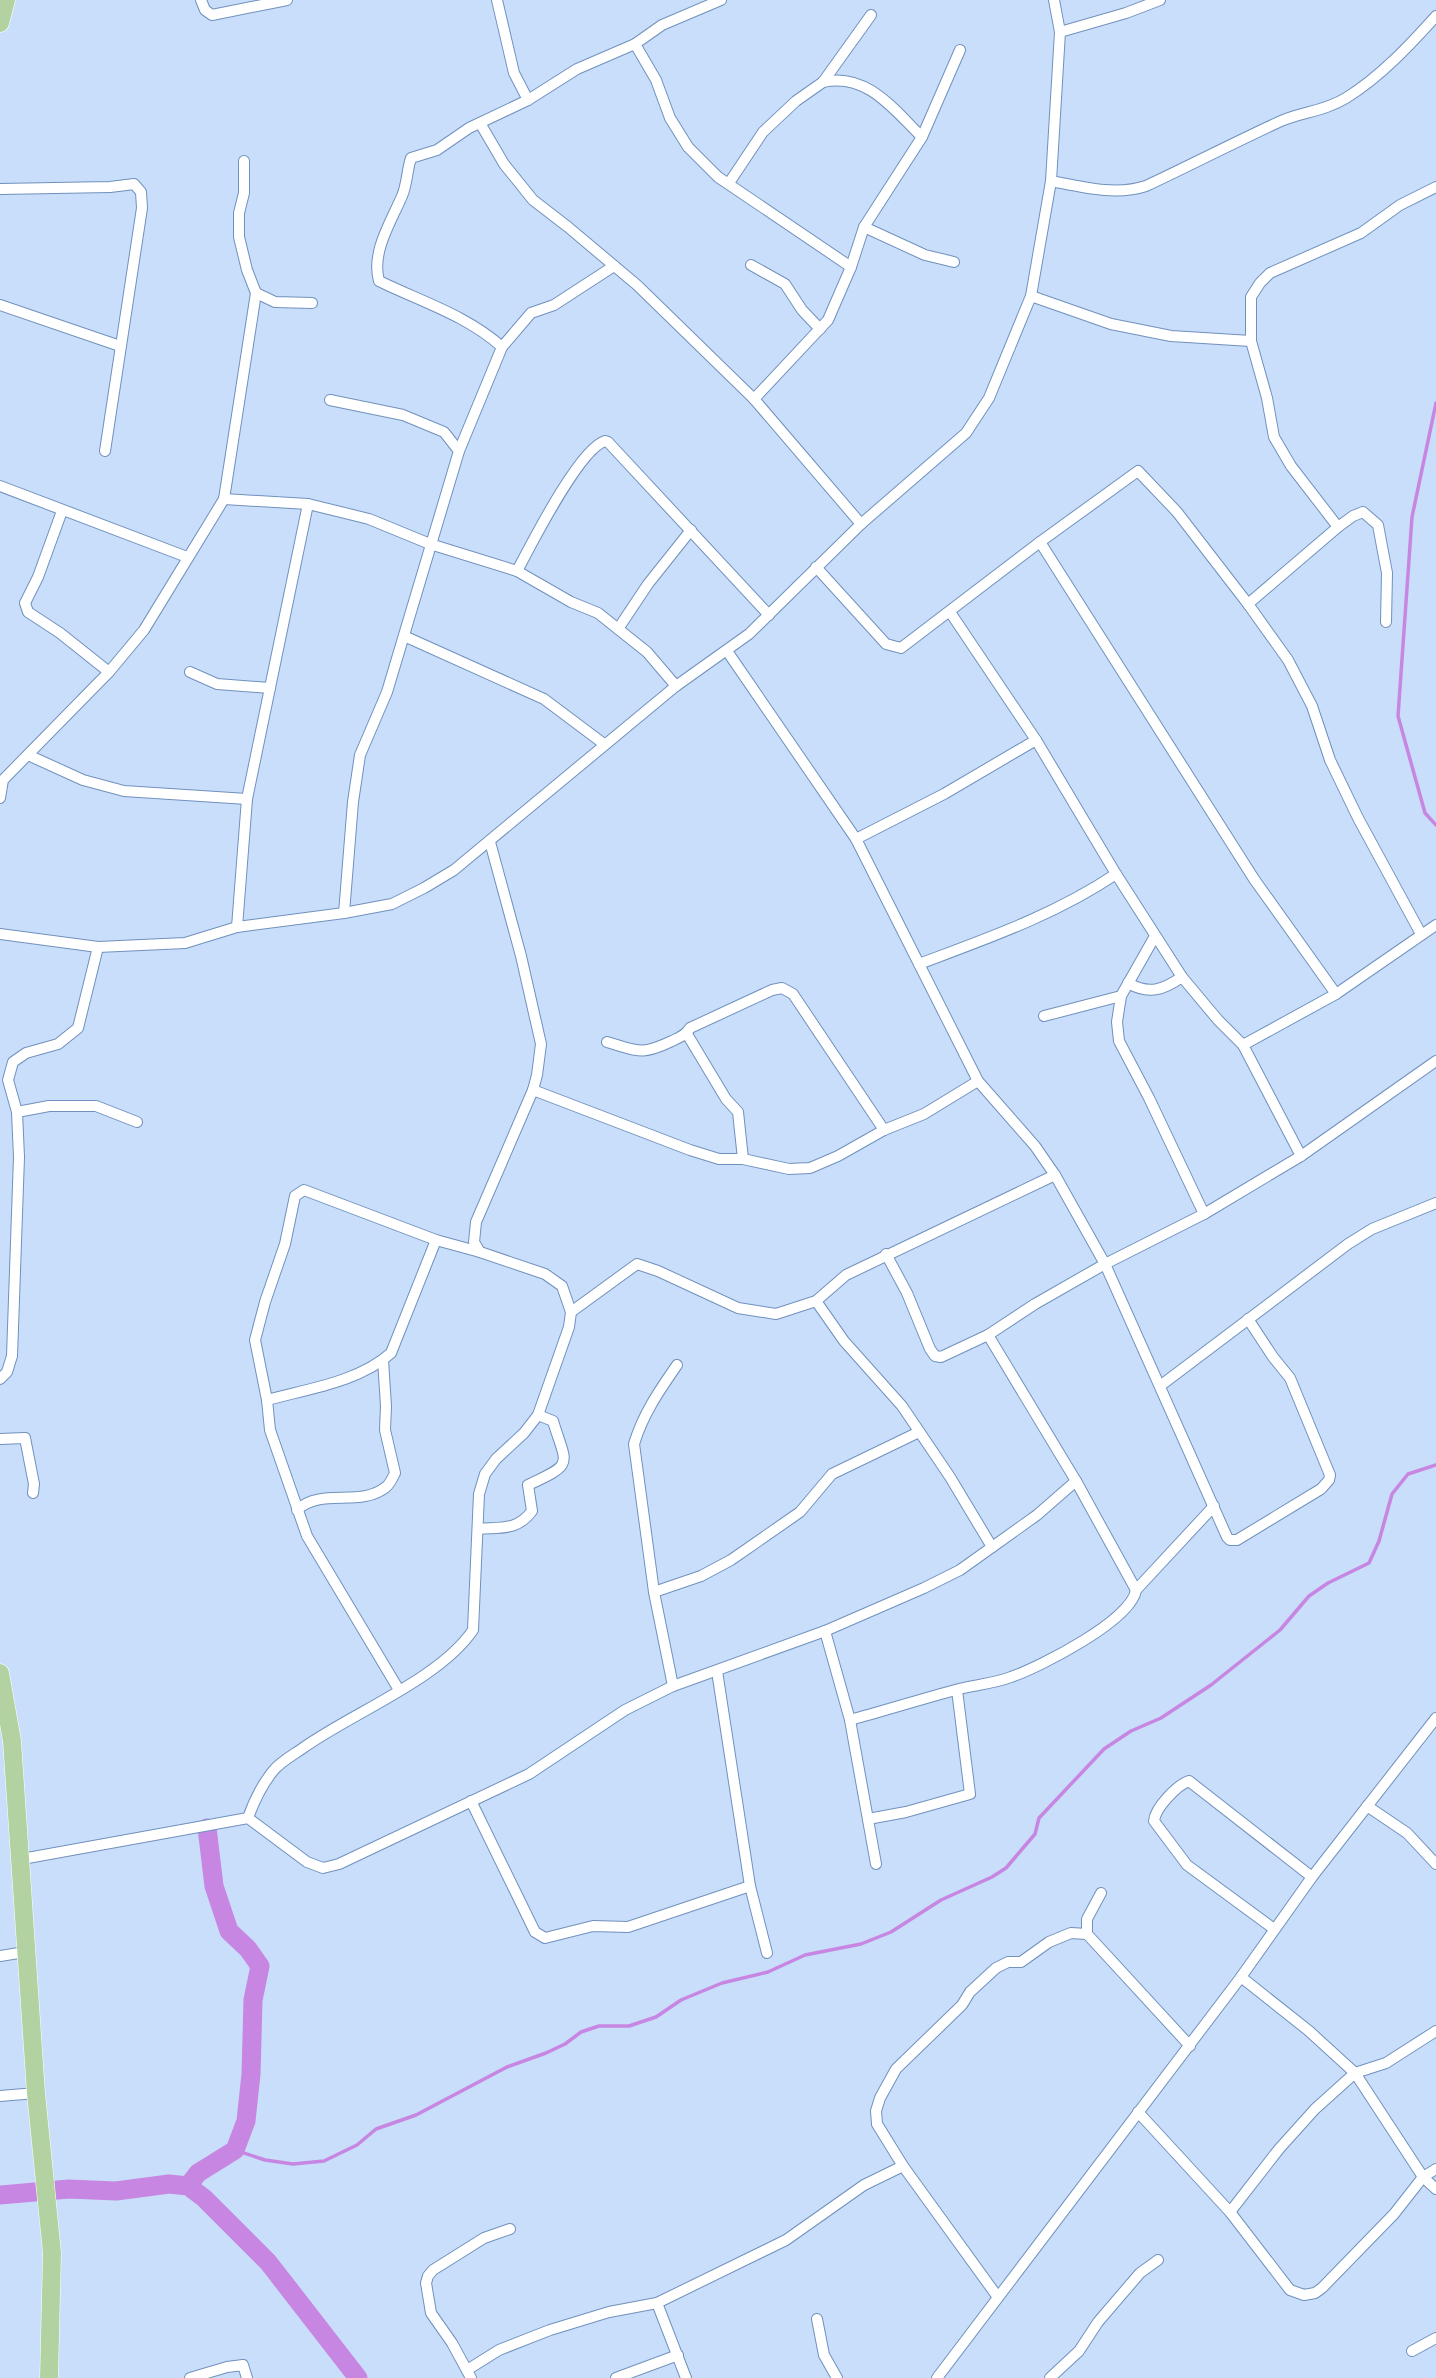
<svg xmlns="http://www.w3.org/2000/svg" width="1436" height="2378" viewBox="0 0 1436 2378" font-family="'DejaVu Sans',sans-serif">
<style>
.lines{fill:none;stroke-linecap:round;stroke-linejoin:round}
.stream{stroke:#c786e1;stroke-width:3.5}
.river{stroke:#c786e1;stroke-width:19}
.street-casing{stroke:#7091bd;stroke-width:12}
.primary-casing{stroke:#fff;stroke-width:19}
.street{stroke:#fff;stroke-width:10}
.primary{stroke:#b2d3a1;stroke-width:18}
</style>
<rect width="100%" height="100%" fill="#c9defb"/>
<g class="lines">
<g class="stream">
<path d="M1436,403l-24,114 -14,199 27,97 11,12"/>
<path d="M235,2150l30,10 28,4 31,-3 33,-16 19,-16 40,-14 91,-48 39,-14 19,-9 16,-12 18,-6h30l27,-9 25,-17 41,-17 46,-11 37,-17 56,-11 30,-12 50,-32 51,-23 14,-9 29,-34 4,-16 65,-69 27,-18 30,-13 50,-33 69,-55 29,-34 19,-13 41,-20 10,-22 13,-47 16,-20 28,-9"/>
</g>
<g class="river">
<path d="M188,2186l10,-13 37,-23 11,-29 5,-47 2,-74 7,-34 -12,-17 -19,-18 -15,-45 -7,-58"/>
<path d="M0,2195l69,-6 47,2 53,-7 19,2 16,12 64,64 90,116"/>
</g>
<g class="street-casing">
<g id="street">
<path d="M201,0l4,10 7,5 75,-15"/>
<path d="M497,0l17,73 14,27"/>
<path d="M1060,32l66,-19 34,-13"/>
<path d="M635,44l21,36 14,38 18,29 30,30 133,90"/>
<path d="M823,82c44,-10 71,28 99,55"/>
<path d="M480,123l24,41 29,36 35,27 69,58 117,114 107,125"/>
<path d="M1051,181c31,6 65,15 95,5 45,-21 89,-44 135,-65 21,-9 44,-10 65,-23 34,-21 63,-52 90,-82"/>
<path d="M729,183l34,-51 33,-31 27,-19 48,-67"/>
<path d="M0,189l110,-2 24,-3 7,8 1,16 -37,243"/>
<path d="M864,227l61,28 29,7"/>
<path d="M751,265l34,19 17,26 18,19"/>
<path d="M256,293l19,9 37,1"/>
<path d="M1031,296l80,28 60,12 80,5"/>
<path d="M0,305l120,41"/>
<path d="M502,347c-36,-32 -80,-45 -123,-66 -8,-29 12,-59 23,-85 5,-11 5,-26 9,-38l26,-8 32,-22 59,-28 49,-31 58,-25 27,-19 59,-25"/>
<path d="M754,399l74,-79 23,-53 13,-40 58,-90 38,-87"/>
<path d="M330,400l73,15 41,17 15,19"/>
<path d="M0,486l187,71"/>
<path d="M224,499l84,5 61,15 61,25 87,27 54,31 27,11 49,39 29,34"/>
<path d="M62,511l-24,66 -13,26 3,9 32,21 49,39"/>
<path d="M1338,527l-47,-61 -17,-29 -7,-39 -16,-57v-44l9,-14 10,-10 91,-40 39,-28 36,-18"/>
<path d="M1040,542l214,337 82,115"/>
<path d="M816,567l70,77 15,4 139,-106 98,-71 39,41 71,92 40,56 24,46 18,54 28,58 63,116"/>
<path d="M517,571c14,-26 62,-122 88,-130l3,1 161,173"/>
<path d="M1248,604l90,-77 15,-11 10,-4 15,13 9,48 -1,49"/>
<path d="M950,612l86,128 80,134 66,103 36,43 25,25 58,111"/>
<path d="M618,629l30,-45 43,-54"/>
<path d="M404,636l140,63 60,45"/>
<path d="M727,651l129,188 122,242 57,65 20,29 50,89 122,273 3,3h7l84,-51 8,-9 1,-5 -40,-97 -17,-21 -25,-38"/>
<path d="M190,672l27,12 53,4"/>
<path d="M28,755l55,25 41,11 123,8"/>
<path d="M0,798l3,-18 106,-108 35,-42 80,-131 32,-206 -9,-23 -8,-33v-24l5,-20v-32"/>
<path d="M856,839l88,-45 92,-54"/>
<path d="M344,913l9,-111 7,-47 27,-63 72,-241 43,-104 29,-34 23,-8 60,-39"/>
<path d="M237,927l10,-128 61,-295"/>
<path d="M0,934l98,13 87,-4 52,-16 107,-14 48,-9 32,-16 30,-18 222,-184 73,-52 112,-110 105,-91 23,-35 42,-102 20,-115 9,-149 -6,-32"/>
<path d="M1155,936l-34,60 -4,26 2,19 30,57 55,116"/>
<path d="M919,964c69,-26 136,-49 197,-90"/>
<path d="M1128,983c21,12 35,7 54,-6"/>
<path d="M1044,1016l77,-20"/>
<path d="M687,1034l39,65 12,13 5,47"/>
<path d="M607,1042c32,9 33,14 65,-1 8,-4 14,-6 18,-13l82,-38 10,-2 11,6 91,136"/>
<path d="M1243,1045l93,-51 100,-69"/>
<path d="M533,1090l157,60 29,9h24l46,10 21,-1 28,-12 46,-26 40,-16 54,-33"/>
<path d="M17,1112l32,-6h47l41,16"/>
<path d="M480,1252l-6,-10 2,-20 57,-132 4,-15 4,-31 -20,-88 -31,-114"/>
<path d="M886,1254l21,39 23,56 5,7 6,1 47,-22 47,-31 70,-40 99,-50 97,-58 135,-95"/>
<path d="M816,1301l28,40 58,65 48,71 42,70"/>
<path d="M571,1312l66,-48 21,7 80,37 38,6 40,-13 30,-26 209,-100"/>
<path d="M988,1335l88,146 60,109"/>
<path d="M0,1379l7,-7 5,-16 7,-199 -2,-45 -9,-32 5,-18 13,-9 32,-9 20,-16 20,-81"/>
<path d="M1160,1386l188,-142 24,-15 64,-26"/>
<path d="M267,1400c40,-11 92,-18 124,-47l45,-113"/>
<path d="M0,1439l25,-1 9,46 -1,9"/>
<path d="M297,1510c24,-23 63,-2 89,-23 4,-3 7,-10 9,-14l-10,-43 1,-24 -3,-46"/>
<path d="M478,1529c23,-2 39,2 54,-18l-4,-26c48,-22 38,-20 25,-64l-15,-6"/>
<path d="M654,1592l47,-16 30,-16 69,-48 32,-38 87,-42"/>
<path d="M825,1631l25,89 26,144"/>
<path d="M717,1671l33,215 17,67"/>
<path d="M673,1686l-19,-94 -20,-148c9,-30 25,-53 43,-79"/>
<path d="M850,1720c36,-10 72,-21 109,-31 17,-4 36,-6 52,-12 29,-10 121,-57 125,-87l78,-84"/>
<path d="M471,1801l64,131 10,6 48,-12 35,1 122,-41"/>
<path d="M1367,1806l40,27 29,31"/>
<path d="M248,1818c6,-17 13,-32 25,-47 7,-9 20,-16 30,-23 49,-35 137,-69 170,-118l6,-136 6,-20 11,-15 28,-26 14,-18 31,-88 2,-15 -9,-26 -17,-12 -65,-22 -44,-12 -132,-50 -9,6 -10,48 -20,58 -10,38 12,60 3,30 37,106 92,154"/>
<path d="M868,1819l38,-7 64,-18 -13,-104"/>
<path d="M22,1859l226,-41 59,44 16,6 16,-4 190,-90 96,-64 48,-24 152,-55 99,-43 36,-18 77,-55 39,-34"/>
<path d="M1101,1893l-14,26v15l103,112"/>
<path d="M1274,1929l-87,-64 -33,-44c1,-13 23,-36 35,-40l123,96"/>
<path d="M0,1956l25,-4"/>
<path d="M1241,1977l68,54 46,42 68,104 13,12"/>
<path d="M0,2096l36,-3"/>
<path d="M1138,2112l92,100 60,78 14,5 11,-2 7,-5 72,-74 29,-37 13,-8"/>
<path d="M1230,2212l49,-63 36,-40 40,-36 31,-10 50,-32"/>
<path d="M997,2296l-94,-130 -26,-42 -1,-13 4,-13 16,-29 66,-64 8,-13 26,-24 12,-6h13l28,-20 22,-9 16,1"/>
<path d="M657,2303l29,75"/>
<path d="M817,2319l7,36 13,23"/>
<path d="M1412,2351l24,-13"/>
<path d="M467,2370l32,-20 51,-20 59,-18 48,-9 129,-63 78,-55 39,-19"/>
<path d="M190,2378l37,-11 16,-2 4,13"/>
<path d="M471,2378l-19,-35 -21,-30 -5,-30 2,-7 5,-6 51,-32 26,-9"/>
<path d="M616,2378l62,-23"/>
<path d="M937,2378l304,-401 71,-100 124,-159"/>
<path d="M1050,2378l29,-27 19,-29 42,-49 18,-13"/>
</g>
</g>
<g class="primary-casing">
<g id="primary">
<path d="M0,23l6,-23"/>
<path d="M0,1673l12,68 24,352 16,160 -3,125"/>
</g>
</g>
<use href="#street" class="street"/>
<use href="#primary" class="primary"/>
</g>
</svg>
